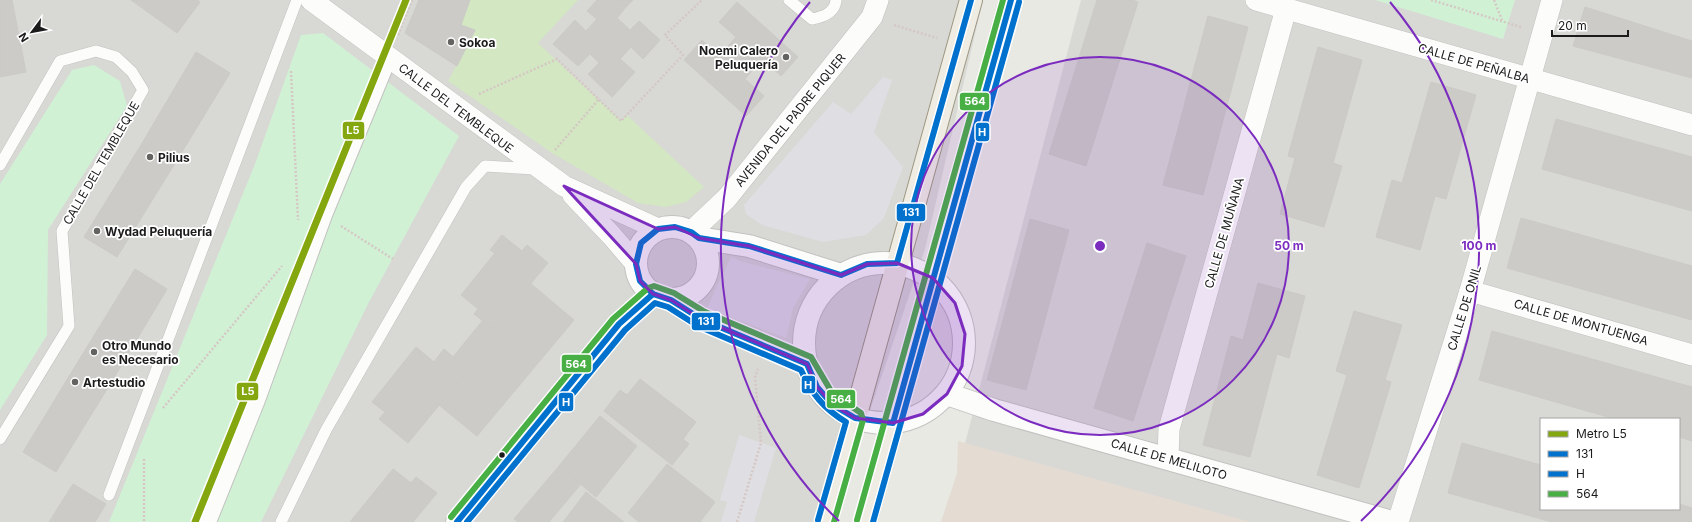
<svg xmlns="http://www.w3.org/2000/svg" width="1692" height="522" viewBox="0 0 1692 522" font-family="Inter,sans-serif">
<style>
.residential{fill:#d8d8d5;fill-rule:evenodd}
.military{fill:#e4dbd3}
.grass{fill:#d2e7c2}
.park{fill:#d1f1d5}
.plaza{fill:#dfdee3}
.building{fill:#cccbc7;stroke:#cccac5}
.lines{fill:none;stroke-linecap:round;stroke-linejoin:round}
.service-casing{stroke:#c2c2c0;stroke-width:12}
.pedestrian-casing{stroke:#c2c2c0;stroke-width:18}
.minor-casing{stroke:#c2c2c0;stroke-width:22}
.tertiary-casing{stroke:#c2c2c0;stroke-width:24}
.primary-casing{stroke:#9e9882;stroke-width:24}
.path{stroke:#d5c8c4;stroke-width:2.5;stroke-dasharray:2 2;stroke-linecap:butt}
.service{stroke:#fcfcfb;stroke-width:11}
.pedestrian{stroke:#fcfcfb;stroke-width:16}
.minor{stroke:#fcfcfb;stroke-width:21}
.tertiary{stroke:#fcfcfb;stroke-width:22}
.primary{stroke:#efece3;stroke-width:22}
.bus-1-casing{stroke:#fff;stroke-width:9}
.bus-2-casing{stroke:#fff;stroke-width:9}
.bus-3-casing{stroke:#fff;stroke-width:9}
.bus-1{stroke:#0072ce;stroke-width:6}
.bus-2{stroke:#0072ce;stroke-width:6}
.bus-3{stroke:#48af45;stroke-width:6}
.metro-1-casing{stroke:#fff;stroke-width:10}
.metro-1{stroke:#84a60f;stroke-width:7}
.marked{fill:#7b2cbf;fill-opacity:0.2;stroke:#7b2cbf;stroke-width:3;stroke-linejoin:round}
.ring{fill:none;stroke:#7b2cbf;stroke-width:2}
.poi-dot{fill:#636361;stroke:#fff;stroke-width:1.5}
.bus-dot{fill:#1b1b1b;stroke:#fff;stroke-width:1.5}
.labels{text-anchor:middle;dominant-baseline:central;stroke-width:3.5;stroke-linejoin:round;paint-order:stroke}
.poi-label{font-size:12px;font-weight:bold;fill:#1b1b1b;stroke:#fff;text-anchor:start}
.street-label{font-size:12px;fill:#1b1b1b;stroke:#fff}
.centre{fill:#7b2cbf;stroke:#fff;stroke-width:2}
.ring-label{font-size:12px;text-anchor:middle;font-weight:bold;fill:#7b2cbf;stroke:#fff;stroke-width:3.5;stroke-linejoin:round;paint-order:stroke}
.line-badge{stroke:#fff;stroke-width:1.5}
.badge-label{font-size:11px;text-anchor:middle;font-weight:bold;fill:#fff}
</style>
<rect width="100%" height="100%" fill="#e9e9e4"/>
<g class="residential">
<path d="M0,0h983l-58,249 -93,273h-832z"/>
<path d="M1081,0h611v522h-751l16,-48zM1541,419h138v90h-138z"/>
</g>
<path class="military" d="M958,441l293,81h-310l16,-48z"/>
<path class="grass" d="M470,0h108l-40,43 83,78 6,-6 77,72 -18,15 -20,5 -28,-4 -86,-50 -104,-72 27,-51 -14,-5z"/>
<g class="park">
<path d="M1375,0h140l-12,39z"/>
<path d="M323,33l136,103 -91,168 -107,218h-152l146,-358 46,-129z"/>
<path d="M94,65l26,16 7,25 -79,124 -1,105 -47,75v-226l72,-114z"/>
</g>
<g class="plaza">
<path d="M883,77l9,3 -18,52 29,35 -19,51 -18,17 -43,7 -61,-17 -16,-11 -2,-9 89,-103 18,12z"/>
<path d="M731,257l12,5 67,17 -17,29 -7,30 -79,-30z"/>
<path d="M739,435l37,13 -22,74h-33l6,-20 -7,-2z"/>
</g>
<g class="building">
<path d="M0,0h12l14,72 -26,5z"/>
<path d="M131,0h66l3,2 -23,31z"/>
<path d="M419,0h51l-9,25 14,5 -18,36 -52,-33z"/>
<path d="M597,0h22l7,7 -9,11 13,12 9,-9 21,19 -17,19 -12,-12 -11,12 15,13 -23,25 -24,-23 11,-11 -9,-9 -12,12 -25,-22 22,-24 11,11 11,-12 -10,-8z"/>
<path d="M619,0h14l-7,7z"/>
<path d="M1097,0h35l6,2 -52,164 -37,-12z"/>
<path d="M737,2l61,55 -17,19 -19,-17 -17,20 19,17 -18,20 -62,-56 18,-20 17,16 17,-19 -17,-15z"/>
<path d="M1585,7l107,34v37l-119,-32z"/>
<path d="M1208,16l40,11 -45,168 -40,-10z"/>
<path d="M1318,47l44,13 -29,103 9,3 -18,61 -44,-13 15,-56 -7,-2z"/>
<path d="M196,52l34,21 -56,92 -33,-20z"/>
<path d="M1431,82l45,13 -30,104 -11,-3 -15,54 -44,-13 16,-57 10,3z"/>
<path d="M1556,119l136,38v54l-150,-42z"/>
<path d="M141,145l33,20 -57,92 -33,-20z"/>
<path d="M1521,218l171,48v54l-185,-52z"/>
<path d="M1030,219l39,11 -43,160 -39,-10z"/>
<path d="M502,235l20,16 5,-6 21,18 -55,66 -19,-15 4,-5 -17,-14 34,-42 -5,-3z"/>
<path d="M1147,243l39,13 -53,165 -39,-13z"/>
<path d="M135,269l32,20 -55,92 -33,-21z"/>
<path d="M530,283l44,37 -97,116 -38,-31 29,-35 -15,-13 30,-37 10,9z"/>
<path d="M1258,283l47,13 -16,62 -12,-4 -27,103 -47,-12 28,-109 12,4z"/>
<path d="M1354,311l48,14 -17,55 6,2 -32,106 -42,-13 30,-100 -11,-4z"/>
<path d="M1492,331l200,56v54l-13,-4v-18h-64l-136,-39z"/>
<path d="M416,347l18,15 10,-13 24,21 -60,73 -29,-24 6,-7 -13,-10z"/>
<path d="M79,360l33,21 -56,91 -33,-20z"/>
<path d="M640,379l56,43 -13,17 6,5 -17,21 -68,-54 16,-21 7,5z"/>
<path d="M600,416l37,30 -41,51 -37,-31z"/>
<path d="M1462,443l79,22v44h138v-5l13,4v14h-140l-104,-29z"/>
<path d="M667,464l48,38 -15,20h-61l-11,-9z"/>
<path d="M559,466l22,18 -32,38h-31l-4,-3z"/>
<path d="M393,469l18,14 5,-6 21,16 -24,29h-63z"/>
<path d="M73,484l33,20 -11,18h-46z"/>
<path d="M586,492l38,30h-61z"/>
</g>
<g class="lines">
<g class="service-casing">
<g id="service">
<path d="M789,0l23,19c11,-2 23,-6 24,-19"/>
<path d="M0,165l60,-104 36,-10 20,6 16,15 11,18 -81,141 7,95 -69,113"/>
<path d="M109,495l188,-495"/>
<path d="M281,522l45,-92 140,-243 19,-21 50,3"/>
</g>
</g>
<g class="pedestrian-casing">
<path id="pedestrian" d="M208,522l49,-122 67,-185 65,-158"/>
</g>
<g class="minor-casing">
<g id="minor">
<path d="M311,0l253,186 94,43"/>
<path d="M1256,0l436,125"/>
<path d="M573,195l39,41 24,28"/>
<path d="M691,232l36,-34 145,-181 6,-17"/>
<path d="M1470,291l222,64"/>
<path d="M1168,458l1,-29 117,-420"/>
<path d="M1398,522l72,-231 82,-291"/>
</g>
</g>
<g class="tertiary-casing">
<g id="tertiary">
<circle cx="672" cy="263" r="36"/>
<path d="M699,238l50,8 92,29"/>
<circle cx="884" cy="343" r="80"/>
<path d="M671,300l30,19 106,45"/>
<path d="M947,394l47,16 398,112"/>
<path d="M457,522l162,-198 34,-30"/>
</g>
</g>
<g class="primary-casing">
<g id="primary">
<path d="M826,522l145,-522"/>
<path d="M865,522l146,-522"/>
</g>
</g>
<g class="path">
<path d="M1431,0l90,27"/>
<path d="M1494,0l8,20"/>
<path d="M894,25l43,13"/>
<path d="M398,35l14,-35"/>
<path d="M291,71l7,149"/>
<path d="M479,94l78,-35 64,62 62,-66 -18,-20 37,-35"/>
<path d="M555,150l44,-51"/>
<path d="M341,226l52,33"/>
<path d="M163,408l119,-142"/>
<path d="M144,459v63"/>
<path d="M737,522l24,-79 -6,-66 3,-8"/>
</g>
<use href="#service" class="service"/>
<use href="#pedestrian" class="pedestrian"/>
<use href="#minor" class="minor"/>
<use href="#tertiary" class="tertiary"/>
<use href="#primary" class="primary"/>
<g class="bus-1-casing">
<g id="bus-1">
<path d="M971,0l-74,263 -30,1 -26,11 -92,-29 -50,-8 -8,-6 -16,-5 -17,2 -17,14 -5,21 4,17 13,13 18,6 30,19 106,45 10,23 16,18 22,13 38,5 118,-423"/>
<path d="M457,522l162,-198 34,-30"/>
</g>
</g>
<g class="bus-2-casing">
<g id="bus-2">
<path d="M467,522l158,-192 30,-27 13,4 30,19 103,44c10,23 23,39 45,52l-28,98"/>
<path d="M873,522l146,-520"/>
</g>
</g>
<g class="bus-3-casing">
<g id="bus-3">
<path d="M451,517l162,-198 35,-31 6,-2 20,7 31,19 106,45 20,34 11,9 19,13 2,7 -29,102"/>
<path d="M857,520l146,-520"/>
</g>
</g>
<use href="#bus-1" class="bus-1"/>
<use href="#bus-2" class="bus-2"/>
<use href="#bus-3" class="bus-3"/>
<g class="metro-1-casing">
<path id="metro-1" d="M195,522l211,-522"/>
</g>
<use href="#metro-1" class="metro-1"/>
</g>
<path class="marked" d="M564,186l94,43 17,-2 24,11 50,8 92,29 26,-11 30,-1 36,15 22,25 10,31 -3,32 -15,28 -24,20 -30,9 -38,-5 -22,-13 -16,-18 -10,-23 -106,-45 -30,-19 -18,-6 -13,-13 -4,-17z"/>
<circle cx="1100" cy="246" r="189" fill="#7b2cbf" fill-opacity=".12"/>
<g class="ring">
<circle cx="1100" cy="246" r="189"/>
<path d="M839 521A379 379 0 0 1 810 2M1390 2A379 379 0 0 1 1361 521"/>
</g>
<g class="poi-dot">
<circle cx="451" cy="42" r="4"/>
<circle cx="786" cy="57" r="4"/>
<circle cx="150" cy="157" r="4"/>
<circle cx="97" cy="231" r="4"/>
<circle cx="94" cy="352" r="4"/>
<circle cx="75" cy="382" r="4"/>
</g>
<circle class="bus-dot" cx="502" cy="455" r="3.5"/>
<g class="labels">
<g class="poi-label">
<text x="459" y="42">Sokoa</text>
<text x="778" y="50" text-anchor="end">Noemi Calero<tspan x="778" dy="14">Peluquería</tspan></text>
<text x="158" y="157">Pilius</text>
<text x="105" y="231">Wydad Peluquería</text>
<text x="102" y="345">Otro Mundo<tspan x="102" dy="14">es Necesario</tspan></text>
<text x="83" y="382">Artestudio</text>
</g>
<g class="street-label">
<text transform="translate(1474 63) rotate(16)">CALLE DE PEÑALBA</text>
<text transform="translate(456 108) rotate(37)">CALLE DEL TEMBLEQUE</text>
<text transform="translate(790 120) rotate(-51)">AVENIDA DEL PADRE PIQUER</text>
<text transform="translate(101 163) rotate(-60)">CALLE DEL TEMBLEQUE</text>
<text transform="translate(1224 233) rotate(-74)">CALLE DE MUÑANA</text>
<text transform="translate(1464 308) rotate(-73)">CALLE DE ONIL</text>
<text transform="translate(1581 322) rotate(16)">CALLE DE MONTUENGA</text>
<text transform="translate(1169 459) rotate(16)">CALLE DE MELILOTO</text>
</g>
</g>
<circle cx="1100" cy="246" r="6" class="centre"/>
<g class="ring-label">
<text x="1289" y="250">50 m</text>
<text x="1479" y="250">100 m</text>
</g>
<g class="line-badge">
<rect x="959" y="92" width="31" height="19" rx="4" fill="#48af45"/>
<rect x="342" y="121" width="23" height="19" rx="4" fill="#84a60f"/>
<rect x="975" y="122" width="15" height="20" rx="4" fill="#0072ce"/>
<rect x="896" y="203" width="30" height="19" rx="4" fill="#0072ce"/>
<rect x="691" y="312" width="30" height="19" rx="4" fill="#0072ce"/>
<rect x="561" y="354" width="31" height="19" rx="4" fill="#48af45"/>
<rect x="801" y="375" width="15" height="19" rx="4" fill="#0072ce"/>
<rect x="236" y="382" width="23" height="19" rx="4" fill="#84a60f"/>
<rect x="826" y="389" width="30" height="20" rx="4" fill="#48af45"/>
<rect x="558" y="392" width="16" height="20" rx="4" fill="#0072ce"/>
</g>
<g class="badge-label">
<text x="975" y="105">564</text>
<text x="353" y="134">L5</text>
<text x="982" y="136">H</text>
<text x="911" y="216">131</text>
<text x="706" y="325">131</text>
<text x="576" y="368">564</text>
<text x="808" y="389">H</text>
<text x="248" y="395">L5</text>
<text x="841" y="403">564</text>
<text x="566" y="406">H</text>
</g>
<rect x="1540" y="418" width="140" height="92" fill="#ffffff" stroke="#a4a4a4"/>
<rect x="1548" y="431" width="20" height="6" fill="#84a60f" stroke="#a4a4a4"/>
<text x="1576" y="438" font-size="12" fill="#1b1b1b">Metro L5</text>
<rect x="1548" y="451" width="20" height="6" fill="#0072ce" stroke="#a4a4a4"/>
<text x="1576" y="458" font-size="12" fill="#1b1b1b">131</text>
<rect x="1548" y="471" width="20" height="6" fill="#0072ce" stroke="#a4a4a4"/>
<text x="1576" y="478" font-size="12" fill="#1b1b1b">H</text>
<rect x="1548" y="491" width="20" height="6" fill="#48af45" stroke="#a4a4a4"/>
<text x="1576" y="498" font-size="12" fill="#1b1b1b">564</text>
<g transform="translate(32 32) rotate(238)" stroke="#ffffff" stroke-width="3" paint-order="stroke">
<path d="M0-3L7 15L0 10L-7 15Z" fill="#1b1b1b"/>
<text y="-6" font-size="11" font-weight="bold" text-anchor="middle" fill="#1b1b1b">N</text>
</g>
<path d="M1552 30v6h76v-6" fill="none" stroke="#1b1b1b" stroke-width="2"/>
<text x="1558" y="30" font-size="12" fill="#1b1b1b" stroke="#ffffff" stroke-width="3" paint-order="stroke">20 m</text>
</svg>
